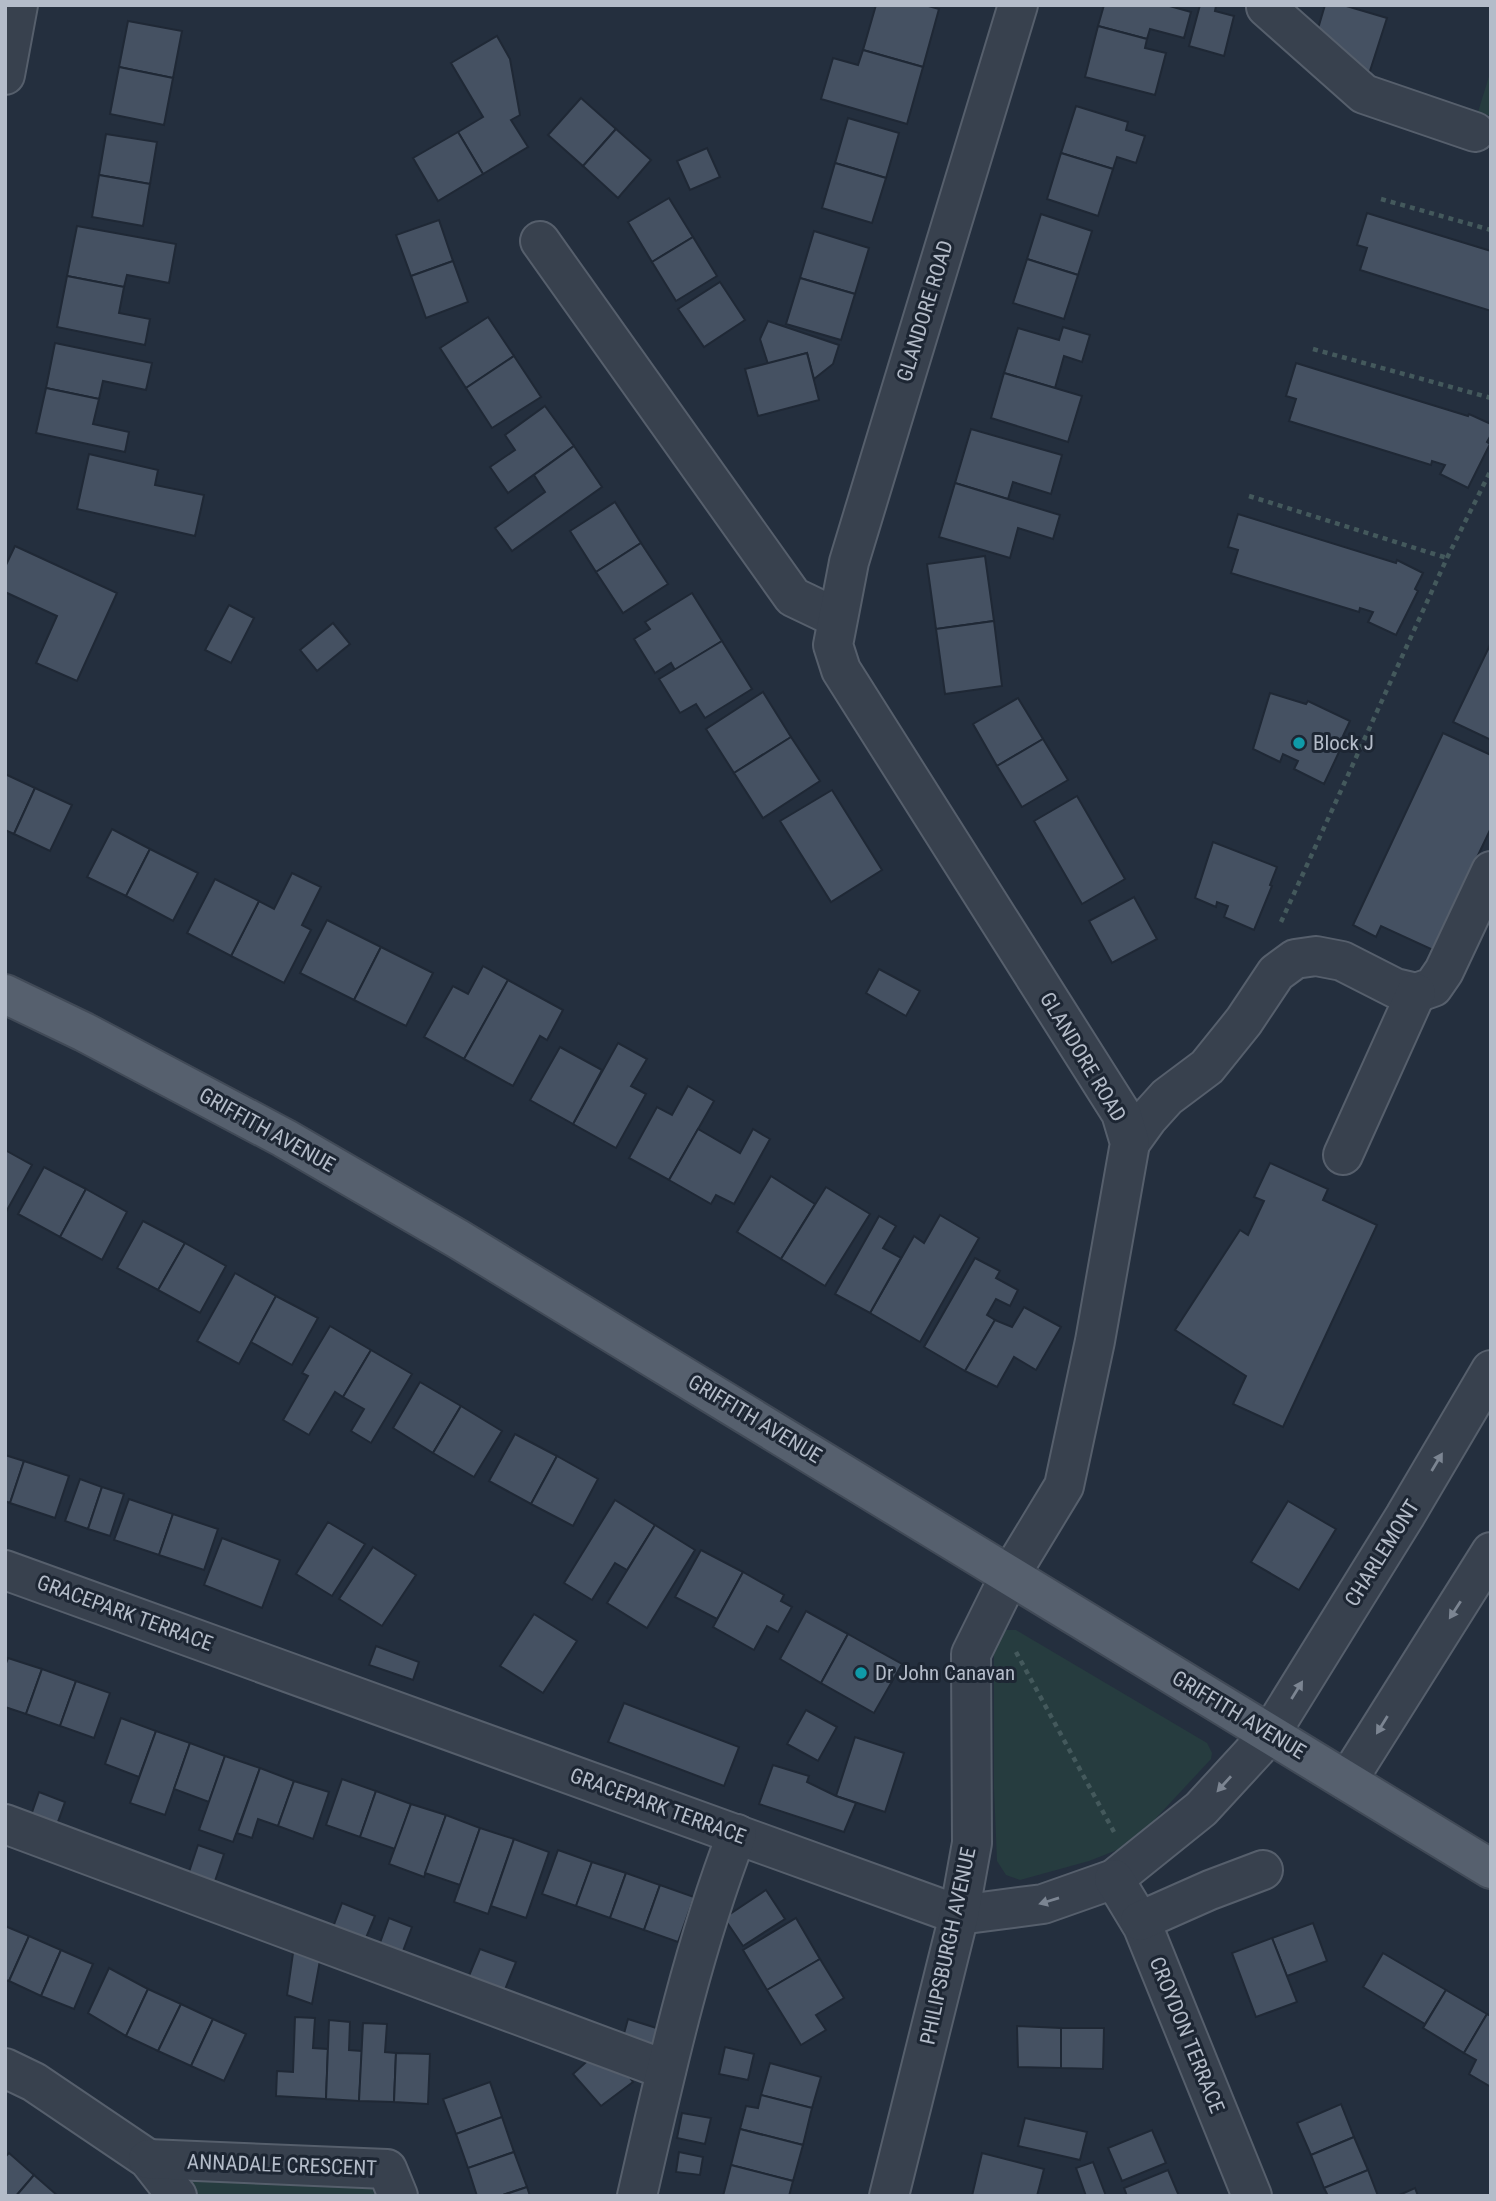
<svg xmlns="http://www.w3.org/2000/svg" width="1496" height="2201" viewBox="0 0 1496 2201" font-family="'Roboto Condensed',sans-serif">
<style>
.green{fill:#263c3f}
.building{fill:#455162;stroke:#1f2835;stroke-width:2}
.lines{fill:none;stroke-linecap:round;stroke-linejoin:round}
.minor-casing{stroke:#565f6c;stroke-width:42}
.major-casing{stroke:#414a57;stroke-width:42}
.path{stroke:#44595c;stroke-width:4.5;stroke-dasharray:5 5;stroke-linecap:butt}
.minor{stroke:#38414e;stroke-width:38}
.major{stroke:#56606e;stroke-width:38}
.oneway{fill:#7c8592}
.culture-dot{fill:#0f9aa8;stroke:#1d2633;stroke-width:2.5}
.labels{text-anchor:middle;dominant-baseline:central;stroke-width:6;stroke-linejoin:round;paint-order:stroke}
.street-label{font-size:21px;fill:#b4bcc9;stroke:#1d2633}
.poi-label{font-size:21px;fill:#b4bcc9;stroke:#1d2633;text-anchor:start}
</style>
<rect width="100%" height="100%" fill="#242f3e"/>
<g class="green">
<path d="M1491,70v46l-13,-4z"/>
<path d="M1004,1630h12l191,113 5,10 -1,6 -67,72 -22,17 -33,13 -69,19 -14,-5 -9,-14 -3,-72v-135l2,-16z"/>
<path d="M184,2177l193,9 4,10h-181z"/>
</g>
<g class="building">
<path d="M876,5h49l14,4 -16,58 -60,-17z"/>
<path d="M1104,5h62l25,7 -7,26 -34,-9 -3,10 -49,-13z"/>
<path d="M1200,5l16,1 -1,5 19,5 -10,40 -35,-10z"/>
<path d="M1325,5h18l44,13 -18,56 -52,-42z"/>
<path d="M128,21l54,10 -9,47 -54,-11z"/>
<path d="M1098,26l49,13 -2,9 21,5 -11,42 -70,-18z"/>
<path d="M497,36l13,23 10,56 -9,5 17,27 -45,27 -25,-42 25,-15 -32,-54z"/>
<path d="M863,50l60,17 -16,57 -86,-25 12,-41 25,7z"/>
<path d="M119,67l54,11 -9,47 -54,-11z"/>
<path d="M581,98l35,31 -33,37 -35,-31z"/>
<path d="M1076,106l52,16 -2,8 19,6 -9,27 -19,-6 -4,12 -52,-16z"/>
<path d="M848,118l51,15 -13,45 -51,-15z"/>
<path d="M616,129l35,31 -33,38 -35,-32z"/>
<path d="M458,132l25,42 -45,27 -25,-43z"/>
<path d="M106,134l51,8 -7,42 -51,-9z"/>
<path d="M707,148l13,29 -30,13 -13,-29z"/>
<path d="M1061,153l52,16 -15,47 -51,-17z"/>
<path d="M835,163l51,15 -14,45 -50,-15z"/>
<path d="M99,175l51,9 -7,42 -51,-9z"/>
<path d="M669,198l24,39 -41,25 -24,-40z"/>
<path d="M1367,213l124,38v60l-131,-41 7,-22 -10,-3z"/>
<path d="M1041,214l51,17 -14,44 -51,-16z"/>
<path d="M439,220l14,41 -42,15 -15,-41z"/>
<path d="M77,226l99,18 -7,39 -42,-8 -3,12 -57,-11z"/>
<path d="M814,231l55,17 -14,46 -55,-16z"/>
<path d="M693,237l24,39 -41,25 -24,-39z"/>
<path d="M1027,259l51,16 -14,44 -51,-16z"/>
<path d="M453,261l15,41 -42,16 -15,-42z"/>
<path d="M67,276l57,11 -5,26 31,6 -5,26 -88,-18z"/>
<path d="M800,278l55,16 -14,46 -55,-16z"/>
<path d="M720,282l25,38 -41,27 -26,-38z"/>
<path d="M488,317l26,39 -48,32 -26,-40z"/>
<path d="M768,321l71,24 -6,19 -19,15 -7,-26 -39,11 -8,-25z"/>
<path d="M1063,327l27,8 -8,27 -18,-6 -9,32 -51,-15 14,-45 41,12z"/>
<path d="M55,343l97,20 -6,27 -43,-9 -4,18 -53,-11z"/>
<path d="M807,353l12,47 -61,16 -13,-47z"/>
<path d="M514,356l27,41 -49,31 -26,-40z"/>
<path d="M1296,363l172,53 1,-2 22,10v11l-4,7 3,2 -22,44 -28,-14 5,-9 -13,-4 -1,4 -142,-44 7,-22 -10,-3z"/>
<path d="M1004,373l78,23 -14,46 -77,-24z"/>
<path d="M46,388l53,11 -6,25 36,8 -4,20 -89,-19z"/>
<path d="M545,406l29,40 -66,47 -18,-26 25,-17 -10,-15z"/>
<path d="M971,429l91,26 -11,39 -38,-12 -5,17 -53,-16z"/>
<path d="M574,446l28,41 -90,64 -17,-23 50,-36 -11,-17z"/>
<path d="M89,454l69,16 -3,15 49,10 -9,41 -118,-27z"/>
<path d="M955,483l105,32 -7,24 -35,-11 -8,30 -71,-21z"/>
<path d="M615,502l26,41 -45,29 -26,-41z"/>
<path d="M1238,514l158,49 1,-3 26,13 -8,16 3,2 -22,44 -28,-13 5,-10 -13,-4 -1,4 -128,-39 7,-23 -10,-3z"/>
<path d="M641,543l27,41 -45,29 -27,-41z"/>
<path d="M15,546l102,47 -40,88 -41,-18 21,-47 -52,-24v-25z"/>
<path d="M985,556l9,65 -58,8 -9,-65z"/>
<path d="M692,593l30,48 -47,29 -4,-7 -16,10 -21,-34 16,-10 -5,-7z"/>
<path d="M229,605l25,13 -23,45 -26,-13z"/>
<path d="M994,621l8,65 -57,8 -9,-65z"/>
<path d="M333,623l17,21 -33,27 -17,-21z"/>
<path d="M722,641l30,48 -47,29 -9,-14 -16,9 -21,-34z"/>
<path d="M1491,643v97l-38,-18z"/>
<path d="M763,692l28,45 -57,36 -28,-44z"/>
<path d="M1270,693l36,11 2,-3 42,20 -7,15 3,1 -22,47 -30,-15 4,-8 -15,-7 -3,8 -27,-13z"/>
<path d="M1018,698l25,41 -46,27 -24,-42z"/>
<path d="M1443,733l48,22v73l-58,122 -52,-24 -5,11 -23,-12z"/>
<path d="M791,737l29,44 -57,37 -29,-45z"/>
<path d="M1043,739l25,41 -46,27 -25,-41z"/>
<path d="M5,774l30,14 -21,46 -9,-4z"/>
<path d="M35,788l37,17 -22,46 -36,-17z"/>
<path d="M832,790l50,80 -51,32 -51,-81z"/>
<path d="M1077,796l48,83 -43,25 -48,-83z"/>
<path d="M112,829l38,20 -24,47 -39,-19z"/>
<path d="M1213,842l64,25 -7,18 2,1 -18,44 -30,-13 4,-11 -11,-4 -1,5 -21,-9z"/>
<path d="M150,849l48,24 -25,48 -47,-25z"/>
<path d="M292,873l29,14 -19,38 9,5 -27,53 -53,-27 28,-55 15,8z"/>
<path d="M215,879l44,22 -28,55 -44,-23z"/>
<path d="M1134,897l23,42 -45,24 -23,-42z"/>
<path d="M327,920l54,27 -27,53 -54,-27z"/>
<path d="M381,947l52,26 -27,53 -52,-26z"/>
<path d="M483,966l25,14 -44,79 -40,-22 29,-51 15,8z"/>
<path d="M879,969l41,22 -14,25 -40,-23z"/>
<path d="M508,980l55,30 -16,30 -7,-4 -27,50 -49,-27z"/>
<path d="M618,1043l29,16 -16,27 15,8 -30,54 -43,-24z"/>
<path d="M560,1047l42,23 -29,54 -43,-24z"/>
<path d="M688,1086l26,15 -45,79 -40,-22 28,-51 15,8z"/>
<path d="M698,1129l42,24 13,-24 17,10 -36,65 -18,-9 -5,9 -42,-24z"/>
<path d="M5,1150l27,15 -26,47h-1z"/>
<path d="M1270,1163l58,26 -5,11 54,25 -94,202 -50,-23 13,-28 -71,-46 65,-100 8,5 16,-34 -10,-4z"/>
<path d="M44,1167l42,22 -26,48 -42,-23z"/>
<path d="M771,1176l44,28 -34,55 -44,-27z"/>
<path d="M826,1187l44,27 -45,72 -44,-27z"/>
<path d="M86,1189l41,23 -25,48 -42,-23z"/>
<path d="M940,1215l39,23 -59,104 -50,-29 44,-77 10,7z"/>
<path d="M879,1216l17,10 -13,22 18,10 -31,55 -35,-19z"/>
<path d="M143,1221l42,22 -27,47 -41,-22z"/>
<path d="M185,1243l41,23 -26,47 -42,-23z"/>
<path d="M975,1258l25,13 -4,7 22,12 -8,16 -14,-7 -9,16 8,5 -30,51 -41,-24z"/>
<path d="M235,1273l41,23 -37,68 -42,-23z"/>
<path d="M276,1296l42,22 -26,47 -41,-23z"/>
<path d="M1024,1307l37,20 -25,43 -22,-13 -17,30 -32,-16 30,-51 17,7z"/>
<path d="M330,1326l41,24 -28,47 -8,-5 -26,43 -26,-15 25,-44 -6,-3z"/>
<path d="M371,1350l41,24 -41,69 -20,-12 13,-22 -21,-12z"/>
<path d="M420,1382l41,24 -28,47 -40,-25z"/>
<path d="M461,1406l41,25 -28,46 -41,-24z"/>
<path d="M515,1434l42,22 -26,48 -42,-23z"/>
<path d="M5,1455l19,6 -14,42 -5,-2z"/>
<path d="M557,1456l41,23 -25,47 -42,-22z"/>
<path d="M24,1461l45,15 -14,42 -45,-15z"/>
<path d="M80,1479l22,8 -14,42 -23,-8z"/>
<path d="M102,1487l22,7 -14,42 -22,-7z"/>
<path d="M129,1499l44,15 -14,41 -45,-15z"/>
<path d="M615,1500l40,25 -28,45 -12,-7 -23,37 -28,-17z"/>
<path d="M1288,1501l48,28 -37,61 -48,-28z"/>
<path d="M173,1514l45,15 -14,41 -45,-15z"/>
<path d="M328,1522l37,22 -33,52 -36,-22z"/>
<path d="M655,1525l40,25 -48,78 -40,-25z"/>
<path d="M222,1538l58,22 -18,48 -58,-23z"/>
<path d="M373,1547l43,28 -34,51 -43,-27z"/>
<path d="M701,1550l42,22 -26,47 -42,-22z"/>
<path d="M743,1572l41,23 -3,6 11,6 -14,25 -11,-6 -13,24 -41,-23z"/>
<path d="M806,1611l42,23 -27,49 -41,-24z"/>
<path d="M534,1614l43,27 -34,52 -43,-27z"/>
<path d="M848,1634l54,30 -28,49 -53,-30z"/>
<path d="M376,1646l43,16 -6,18 -44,-15z"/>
<path d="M8,1658l34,11 -16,45 -21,-7v-41z"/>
<path d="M42,1669l34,12 -16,45 -34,-12z"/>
<path d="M76,1681l34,12 -16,45 -34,-12z"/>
<path d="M624,1703l115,44 -15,39 -116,-44z"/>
<path d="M806,1710l31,17 -19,34 -31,-17z"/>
<path d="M121,1718l35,13 -17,46 -34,-13z"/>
<path d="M156,1731l34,12 -25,72 -35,-12z"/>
<path d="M855,1737l49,16 -19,59 -49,-16z"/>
<path d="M190,1743l35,13 -16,46 -35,-13z"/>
<path d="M225,1756l35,12 -27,74 -34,-12z"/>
<path d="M773,1765l36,11 -2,6 29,14 20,7 -12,29 -85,-28z"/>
<path d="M260,1768l34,13 -16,45 -20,-7 -6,19 -15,-5z"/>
<path d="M342,1779l34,12 -16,46 -34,-12z"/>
<path d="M294,1781l35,11 -16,47 -35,-13z"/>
<path d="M376,1791l35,13 -16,45 -35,-12z"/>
<path d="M39,1792l26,10 -11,31 -26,-9z"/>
<path d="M411,1804l35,11 -22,62 -35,-13z"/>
<path d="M446,1815l34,13 -20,57 -35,-12z"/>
<path d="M480,1828l34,11 -26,75 -34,-12z"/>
<path d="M514,1839l35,13 -23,66 -35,-12z"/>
<path d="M198,1845l26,9 -12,36 -26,-9z"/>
<path d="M558,1850l34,12 -16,44 -34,-12z"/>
<path d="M592,1862l34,11 -16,45 -34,-12z"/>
<path d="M626,1873l34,12 -16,45 -34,-12z"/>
<path d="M660,1885l34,12 -16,45 -34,-12z"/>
<path d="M766,1890l19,29 -42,27 -19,-28z"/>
<path d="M342,1903l33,13 -14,34 -32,-12z"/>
<path d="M389,1918l23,9 -12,32 -23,-8z"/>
<path d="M796,1918l24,41 -53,31 -24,-40z"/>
<path d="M1313,1923l14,38 -40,15 -15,-38z"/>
<path d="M5,1926l24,10 -20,45 -4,-1z"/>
<path d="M29,1936l32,14 -20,46 -32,-15z"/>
<path d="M1272,1938l25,64 -41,15 -24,-64z"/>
<path d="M294,1946l27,9 -9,49 -25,-9z"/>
<path d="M480,1949l36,13 -14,35 -36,-14z"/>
<path d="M61,1950l32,14 -19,45 -33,-13z"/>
<path d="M1383,1953l63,37 -21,34 -62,-37z"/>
<path d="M820,1959l24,39 -28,17 10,15 -25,15 -34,-55z"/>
<path d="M109,1968l39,21 -22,47 -38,-23z"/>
<path d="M148,1989l33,15 -23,47 -32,-15z"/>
<path d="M1446,1990l41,24 -23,39 -41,-25z"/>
<path d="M181,2004l32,15 -22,47 -33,-15z"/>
<path d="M1487,2014l4,2v71l-22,-13 7,-14 -12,-7z"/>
<path d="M295,2017l20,1 -2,30 15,1 -2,50 -50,-3 1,-25 16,1z"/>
<path d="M213,2019l33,15 -22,47 -33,-15z"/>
<path d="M628,2019l41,13 -9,28 -40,-12z"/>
<path d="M329,2020l21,2 -1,28 13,1 -3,50 -33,-2z"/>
<path d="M363,2023l24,1 -2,28 11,1 -2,49 -35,-1z"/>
<path d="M1017,2026l44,2v40l-43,-1z"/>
<path d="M1061,2028h43l-1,41 -42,-1z"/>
<path d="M725,2047l29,7 -6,26 -29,-6z"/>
<path d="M396,2053l34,1 -2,50 -34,-2z"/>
<path d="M595,2054l27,13 11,15 -32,24 -28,-32z"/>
<path d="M770,2063l51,14 -9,31 -51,-13z"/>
<path d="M490,2082l12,35 -46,17 -13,-35z"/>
<path d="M761,2095l51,13 -9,37 -63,-16 6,-23 12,2z"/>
<path d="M1341,2104l13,33 -43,18 -14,-32z"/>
<path d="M682,2113l29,5 -6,26 -28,-6z"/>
<path d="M502,2117l12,35 -46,16 -12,-34z"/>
<path d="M1025,2118l62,14 -7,28 -62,-14z"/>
<path d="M740,2129l63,16 -10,36 -62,-16z"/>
<path d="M1152,2130l14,33 -44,18 -14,-33z"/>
<path d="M1354,2137l14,33 -44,18 -13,-33z"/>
<path d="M514,2152l13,35 -27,9h-23l-9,-28z"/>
<path d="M679,2152l24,5 -3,18 -24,-3z"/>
<path d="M9,2153l25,22 -18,21h-11v-39z"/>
<path d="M982,2153l62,16 -7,27h-65z"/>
<path d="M1093,2162l13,34h-20l-10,-28z"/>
<path d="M731,2165l62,16 -4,15h-66z"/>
<path d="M1168,2170l11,26h-52l-3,-8z"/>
<path d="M1368,2170l10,26h-50l-4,-8z"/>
<path d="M34,2175l24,21h-42z"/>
<path d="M527,2187l3,9h-30z"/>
<path d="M1415,2188l3,8h-21z"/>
</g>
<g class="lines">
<g class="minor-casing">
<g id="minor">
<path d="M1267,5l-1,2 98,87 111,38"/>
<path d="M5,75l13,-70"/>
<path d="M540,241l253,356 44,21"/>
<path d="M1130,1143l18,-25 19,-21 40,-30 37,-46 32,-48 19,-14 21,-3 26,5 53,27 21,5 17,-6 11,-16 47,-100"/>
<path d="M1343,1155l73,-162"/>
<path d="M5,1570l954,345 84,-11 71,-25 87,-70 69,-75 135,-218 86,-146"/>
<path d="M1347,1781l144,-229"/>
<path d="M5,1824l661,246"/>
<path d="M1114,1879l29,48 109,269"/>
<path d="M1140,1921l70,-31 53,-20"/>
<path d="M5,2068l29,14 114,77 29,37"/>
<path d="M148,2159l239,10 11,27"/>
<path d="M637,2196c28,-122 55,-245 100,-362"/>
<path d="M889,2196l70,-281 13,-72 -1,-189 39,-79 54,-89 31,-145 35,-198 -9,-30 -280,-443 -8,-25 16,-83 169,-557"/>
</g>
</g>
<g class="major-casing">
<path id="major" d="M5,994l79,38 200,106 174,101 1033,630"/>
</g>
<g class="path">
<path d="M1381,199l110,31"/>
<path d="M1313,349l178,49"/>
<path d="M1249,496l198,62"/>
<path d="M1281,922l166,-364 44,-88"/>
<path d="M1016,1652l98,180"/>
</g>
<use href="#minor" class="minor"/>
<use href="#major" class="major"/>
</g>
<defs><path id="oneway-solid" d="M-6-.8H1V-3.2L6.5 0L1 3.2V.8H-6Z" transform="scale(1.75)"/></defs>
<g class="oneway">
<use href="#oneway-solid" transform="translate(1437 1462) rotate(-59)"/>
<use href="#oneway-solid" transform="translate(1455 1610) rotate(123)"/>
<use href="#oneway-solid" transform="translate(1297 1690) rotate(-58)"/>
<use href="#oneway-solid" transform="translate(1382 1725) rotate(122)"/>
<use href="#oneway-solid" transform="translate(1224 1784) rotate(132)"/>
<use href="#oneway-solid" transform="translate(1049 1901) rotate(163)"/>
</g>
<g class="culture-dot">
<circle cx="1299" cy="743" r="7"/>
<circle cx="861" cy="1673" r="7"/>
</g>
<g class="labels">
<g class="street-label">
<text transform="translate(925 311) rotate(-73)">GLANDORE ROAD</text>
<text transform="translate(1083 1057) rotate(59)">GLANDORE ROAD</text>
<text transform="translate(267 1130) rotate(29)">GRIFFITH AVENUE</text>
<text transform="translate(755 1419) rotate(31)">GRIFFITH AVENUE</text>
<text transform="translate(1382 1553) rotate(-58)">CHARLEMONT</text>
<text transform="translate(125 1613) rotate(20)">GRACEPARK TERRACE</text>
<text transform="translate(1239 1715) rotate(31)">GRIFFITH AVENUE</text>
<text transform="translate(658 1806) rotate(20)">GRACEPARK TERRACE</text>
<text transform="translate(948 1946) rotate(-78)">PHILIPSBURGH AVENUE</text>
<text transform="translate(1187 2035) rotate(68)">CROYDON TERRACE</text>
<text transform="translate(282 2165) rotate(2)">ANNADALE CRESCENT</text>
</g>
<g class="poi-label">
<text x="1313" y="743">Block J</text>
<text x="875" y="1673">Dr John Canavan</text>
</g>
</g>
<rect width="1496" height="2201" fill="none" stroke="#b4bcc9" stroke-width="14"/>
</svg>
